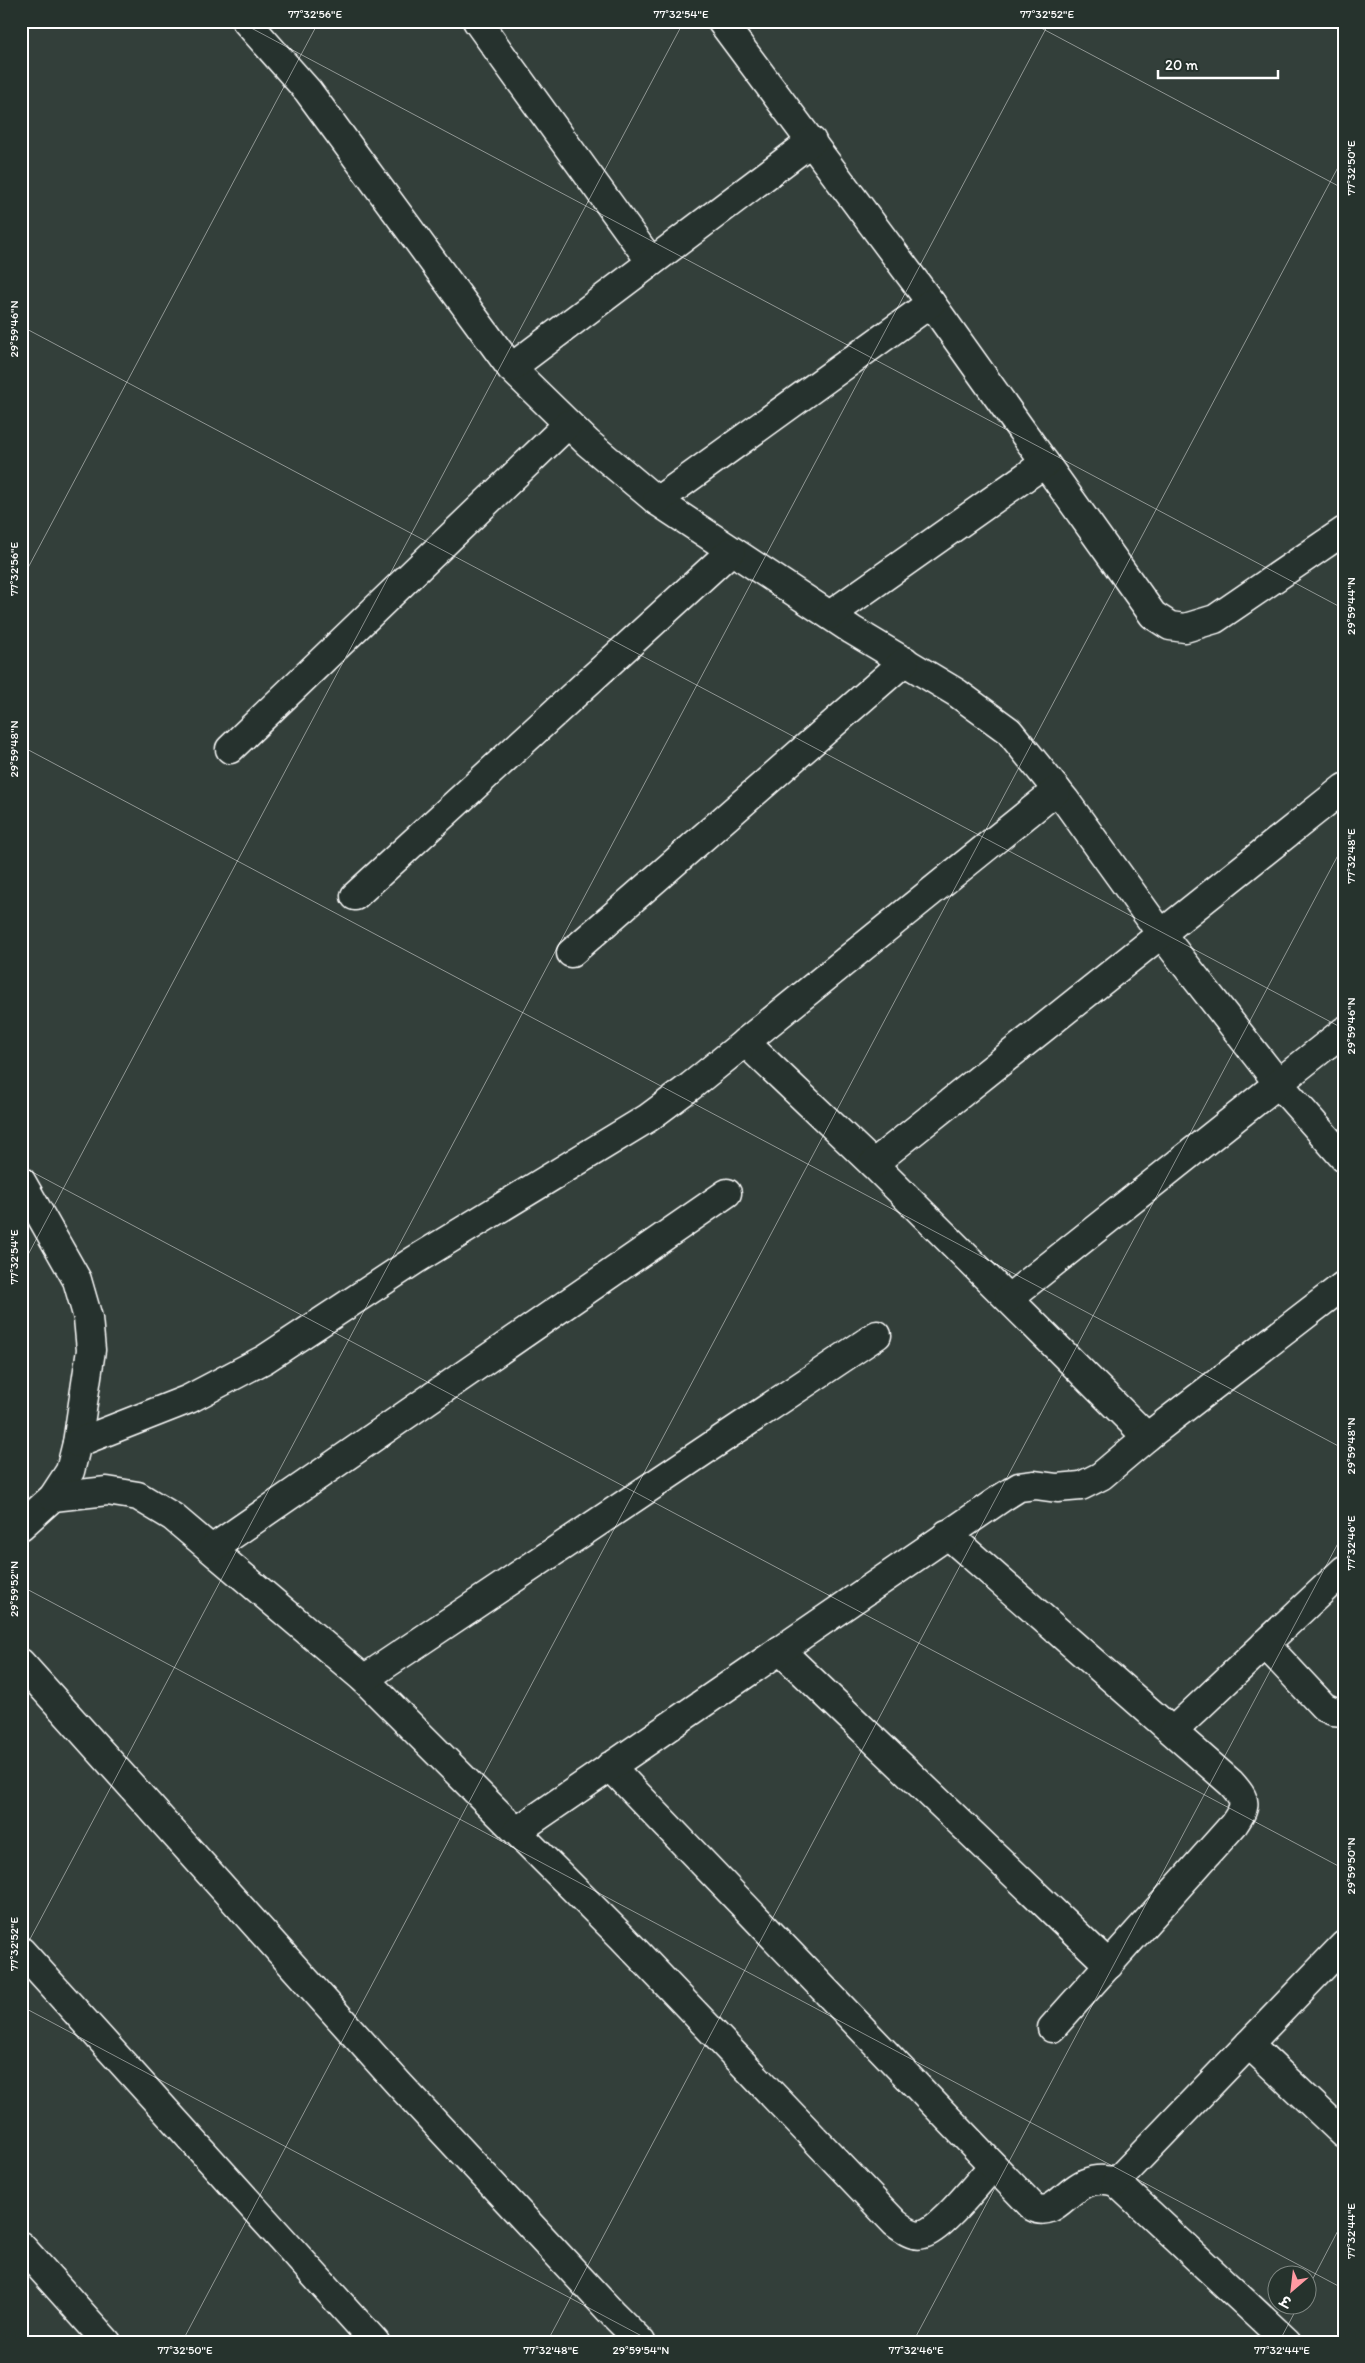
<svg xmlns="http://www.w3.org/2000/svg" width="1365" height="2363" viewBox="0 0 1365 2363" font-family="Itim,'Playpen Sans Deva',sans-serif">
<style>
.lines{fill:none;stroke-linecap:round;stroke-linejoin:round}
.minor-casing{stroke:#fff;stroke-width:31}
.minor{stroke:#26332d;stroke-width:28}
.ticks{fill:none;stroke:#fff;stroke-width:1;stroke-opacity:0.45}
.neatline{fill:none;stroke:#fff;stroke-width:2}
.ticks-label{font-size:12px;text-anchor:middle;fill:#fff}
</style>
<rect width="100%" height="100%" fill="#333f3a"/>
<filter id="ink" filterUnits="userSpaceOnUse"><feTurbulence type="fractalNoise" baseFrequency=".02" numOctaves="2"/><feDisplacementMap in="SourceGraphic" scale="10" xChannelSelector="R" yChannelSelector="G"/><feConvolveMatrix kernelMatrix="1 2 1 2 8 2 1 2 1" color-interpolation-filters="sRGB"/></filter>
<g filter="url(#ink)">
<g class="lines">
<g class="minor-casing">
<g id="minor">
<path d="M246,21l62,70 203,277 77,75 69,58 195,129 105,63 52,38 56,69 97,135 116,148 66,75"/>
<path d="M477,21l174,241"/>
<path d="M721,21l210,282 222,312 17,11 15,2 30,-9 129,-88"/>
<path d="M511,368l301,-227"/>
<path d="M657,501l274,-198"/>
<path d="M830,615l215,-152"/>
<path d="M230,749l338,-325"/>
<path d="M355,896l376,-345"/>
<path d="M571,953l334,-292"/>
<path d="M745,1042l128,122 274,273"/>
<path d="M873,1164l471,-376"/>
<path d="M21,1181l56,99 11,38 3,32 -14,93 -7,28 -17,26 -32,29"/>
<path d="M1009,1298l335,-267"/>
<path d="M77,1443l112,-44 76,-40 150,-99 233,-142 43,-32 366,-296"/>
<path d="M53,1497l54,-6 31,5 35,21 191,162 258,258 273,286c8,6 18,14 28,11 19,-5 55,-52 70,-68"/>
<path d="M947,1534l284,249c16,18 16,22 3,41l-182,204"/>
<path d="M212,1549l515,-356"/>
<path d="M1265,1644l59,63 9,4 11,1"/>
<path d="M780,1650l329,315"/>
<path d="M21,1663l377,420 215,231 28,28"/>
<path d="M364,1679l513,-344"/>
<path d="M1173,1731l171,-161"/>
<path d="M610,1766l423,441c28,15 37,-39 83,-25l171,160"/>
<path d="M517,1831l486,-334 16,-10 16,-2 22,3 24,-2 20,-10 46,-39 197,-152"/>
<path d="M21,1951l354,391"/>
<path d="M1249,2044l95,90"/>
<path d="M1116,2182l228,-237"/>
<path d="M21,2246l86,96"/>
</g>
</g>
<use href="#minor" class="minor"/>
</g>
</g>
<path class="ticks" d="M238,21l1106,588M1028,21l316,168M21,326l1323,703M21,581l298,-560M21,746l1323,703M21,1166l1323,703M21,1268l663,-1247M21,1586l1323,703M21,1956l1029,-1935M21,2006l632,336M1308,2288l36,-69M182,2342l1162,-2186M547,2342l797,-1498M913,2342l431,-810M1279,2342l19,-36"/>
<rect width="1365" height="2363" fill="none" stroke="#26332d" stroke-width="55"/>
<g transform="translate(1292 2290) rotate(208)"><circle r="24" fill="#26332d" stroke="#7d8581"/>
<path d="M0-4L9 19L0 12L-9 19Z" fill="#ff9aa2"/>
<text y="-8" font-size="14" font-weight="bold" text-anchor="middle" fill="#ffffff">उ</text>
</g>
<path d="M1158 70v8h120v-8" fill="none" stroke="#ffffff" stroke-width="2.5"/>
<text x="1165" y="70" font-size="15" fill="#ffffff" stroke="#26332d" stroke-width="4" paint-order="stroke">20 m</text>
<rect x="28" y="28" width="1310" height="2308" class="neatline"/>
<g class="ticks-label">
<text x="315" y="18">77°32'56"E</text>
<text x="681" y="18">77°32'54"E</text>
<text x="1047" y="18">77°32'52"E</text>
<text transform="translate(1351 168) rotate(-90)" y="4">77°32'50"E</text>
<text transform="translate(14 329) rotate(-90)" y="4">29°59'46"N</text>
<text transform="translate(14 569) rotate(-90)" y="4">77°32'56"E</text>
<text transform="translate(1351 606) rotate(-90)" y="4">29°59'44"N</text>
<text transform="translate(14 749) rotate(-90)" y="4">29°59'48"N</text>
<text transform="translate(1351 856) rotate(-90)" y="4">77°32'48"E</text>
<text transform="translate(1351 1026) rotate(-90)" y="4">29°59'46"N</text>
<text transform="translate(14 1257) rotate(-90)" y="4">77°32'54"E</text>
<text transform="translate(1351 1446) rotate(-90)" y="4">29°59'48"N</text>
<text transform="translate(1351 1543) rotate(-90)" y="4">77°32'46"E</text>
<text transform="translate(14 1589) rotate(-90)" y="4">29°59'52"N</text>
<text transform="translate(1351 1866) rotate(-90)" y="4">29°59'50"N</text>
<text transform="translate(14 1944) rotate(-90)" y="4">77°32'52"E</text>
<text transform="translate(1351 2231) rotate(-90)" y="4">77°32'44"E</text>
<text x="185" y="2354">77°32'50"E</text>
<text x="551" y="2354">77°32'48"E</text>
<text x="641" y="2354">29°59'54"N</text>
<text x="916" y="2354">77°32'46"E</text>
<text x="1282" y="2354">77°32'44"E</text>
</g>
</svg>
